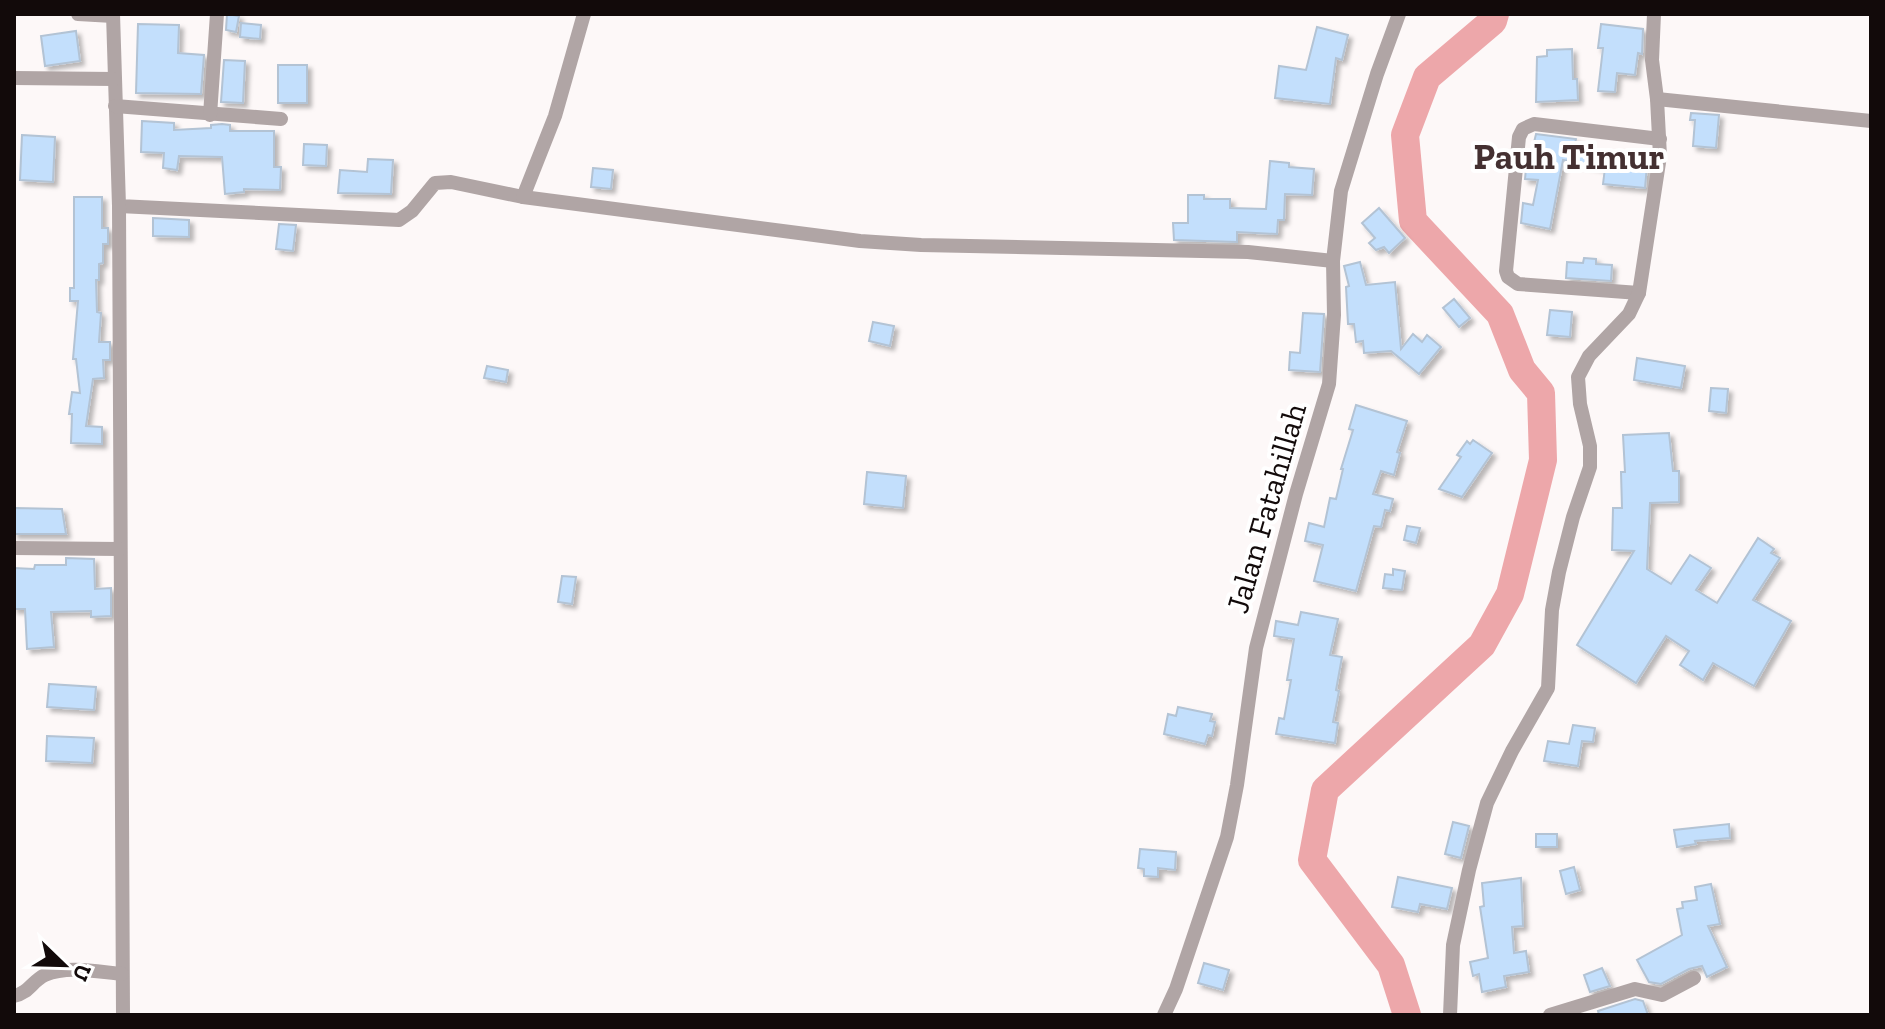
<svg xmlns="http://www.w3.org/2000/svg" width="1885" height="1029" viewBox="0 0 1885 1029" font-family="'Zilla Slab',serif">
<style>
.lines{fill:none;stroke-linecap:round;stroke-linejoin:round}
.river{stroke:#eda7aa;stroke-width:28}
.building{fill:#c3dffc;stroke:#b3c3d4;stroke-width:2;filter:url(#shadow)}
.street{stroke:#b0a5a5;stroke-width:14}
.labels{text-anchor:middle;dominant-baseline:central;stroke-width:8;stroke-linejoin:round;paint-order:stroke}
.street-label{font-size:32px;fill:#120a0a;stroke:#fff}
.quarter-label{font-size:36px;font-weight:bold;fill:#443031;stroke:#fff}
</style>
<defs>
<filter id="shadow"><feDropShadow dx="4" dy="4" stdDeviation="2" flood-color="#0004"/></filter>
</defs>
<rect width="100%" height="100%" fill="#fdf8f8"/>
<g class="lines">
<path class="river" d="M1407,1015l-16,-50 -79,-105 13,-70 157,-145 28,-51 33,-134 -2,-67 -19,-23 -22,-56 -87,-93 -8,-86 22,-58 66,-56 2,-7"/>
</g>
<g class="building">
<path d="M227,14l12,2 -3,16 -10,-2z"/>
<path d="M241,23l20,2 -1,14 -20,-2z"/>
<path d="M138,24l41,1 -1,28 26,2 -3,39 -65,-1z"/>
<path d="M1601,24l42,5 -1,25 -4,-1 -3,22 -18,-2 -2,19 -17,-1 5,-43h-5z"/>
<path d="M1317,27l31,8 -6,25 -6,-2 -6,46 -55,-6 4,-32 27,4z"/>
<path d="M76,31l4,30 -35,5 -4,-30z"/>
<path d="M1572,49l1,30h4l1,21 -42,2 1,-45 10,-1v-6z"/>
<path d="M224,60l21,1 -2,42 -22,-1z"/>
<rect x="278" y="65" width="29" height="38"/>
<path d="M1691,113l28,2 -3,33 -23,-2 2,-26h-5z"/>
<path d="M142,121l32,2v7l37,-2v-3l11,-1 8,1v6h44v36h7l-1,23 -36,-1v3l-19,2 -3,-37 -43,-1 -2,14 -14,-2 1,-15 -23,-1z"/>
<path d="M1536,134l40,5 -2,9 5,1 69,5 -3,34 -42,-4 2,-16 -42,-8 -13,69 -29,-6 2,-20 10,2 5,-25 -13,-1 2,-21 3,1z"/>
<path d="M22,135l33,2 -2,45 -33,-2z"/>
<path d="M304,144l23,1 -1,21 -23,-1z"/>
<path d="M368,159l25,1 -2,34 -53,-1 2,-23 27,2z"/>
<path d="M1270,161l19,2v4l25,2 -2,26 -27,-1 -1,26h-6l-1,14 -40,-2v10l-63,-2 -1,-17h15v-28h16v4h26v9l36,1z"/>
<path d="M593,168l20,2 -2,19 -20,-2z"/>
<path d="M74,197h28v31h6v16h-5v19l-4,1v16h-3l1,32 4,1 -2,29h11v18h-7l1,18 -11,1 -7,47 16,1v17l-31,-1 1,-29h-3l3,-22 8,1 -4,-34h-3l5,-58h-8v-13h4z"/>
<path d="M1379,208l26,30 -16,15 -5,-6 -8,3 -7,-7 6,-5 -13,-15z"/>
<path d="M153,218l36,2v17l-36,-1z"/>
<path d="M279,224l17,1 -3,26 -17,-2z"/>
<path d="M1584,258l12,1v5l16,1 -1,16 -45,-3 1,-16 16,1z"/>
<path d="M1360,262l6,23 29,-3 6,67 12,-15 9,8 5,-7 14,12 -22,27 -28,-23 -27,2 -1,-12 -7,1 -2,-18h-6l-2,-37 3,-1 -5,-20z"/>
<path d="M1454,299l16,19 -11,9 -16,-19z"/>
<path d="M1550,310l22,2 -2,25 -23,-2z"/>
<path d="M1303,313l21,1 -4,58 -31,-2 1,-18 10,1z"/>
<path d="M873,322l21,4 -4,20 -21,-5z"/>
<path d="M1637,358l48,8 -4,22 -47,-8z"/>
<path d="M487,366l21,4 -2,12 -22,-4z"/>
<path d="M1711,388l17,1 -2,24 -17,-2z"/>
<path d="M1356,405l51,16 -10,31 3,1 -6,22 -13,-4 -8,23 20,5 -3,12 -5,-1 -4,17 -7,-1 -18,65 -42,-10 9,-36 -18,-4 4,-18 15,4 6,-29 6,1 7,-30h-2l12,-39 -4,-1z"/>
<path d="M1669,433l4,38h6v31l-29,1 -3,66 24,15 19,-29 21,13 -15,22 21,13 41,-65 16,11 -3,4 9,5 -27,42 38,21 -37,65 -41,-23 -10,17 -23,-15 9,-14 -23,-15 -30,47 -59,-38 57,-94 -22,-1 1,-42h9l-1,-36h4l-2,-37z"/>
<path d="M1473,440l19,13 -30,44 -23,-8 22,-32 -4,-2 10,-14 3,3z"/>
<path d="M867,472l39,4 -3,32 -39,-4z"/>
<path d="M14,508l48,1 4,25h-52z"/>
<path d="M1407,526l13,2 -4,15 -12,-3z"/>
<path d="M66,558l28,1 1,30 16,-1v28l-20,1v-6l-40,1 3,35 -27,2 -2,-40h-11v-41l20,1 1,-4h31z"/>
<path d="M1393,569l12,2 -3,19 -19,-2 2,-14 8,1z"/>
<path d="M562,576l14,1 -4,27 -14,-2z"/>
<path d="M1301,612l37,7 -8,36 12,2 -6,33 3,1 -6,31 5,1 -3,20 -59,-9 3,-16 5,1 7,-39h-4l7,-41 -20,-3 2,-15 22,4z"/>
<path d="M49,684l47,3 -2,23 -47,-3z"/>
<path d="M1178,707l34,7 -2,7 5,1 -3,14 -4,-1 -3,9 -41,-10 4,-20 8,2z"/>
<path d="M1573,725l22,3 -2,14 -11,-1 -4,25 -34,-5 4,-20 21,3z"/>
<path d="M47,736l47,2 -2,25 -46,-2z"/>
<path d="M1453,822l16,4 -8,32 -16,-4z"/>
<path d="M1729,824l1,14 -35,3 1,3 -19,3 -3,-17z"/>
<rect x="1536" y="834" width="21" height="13"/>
<path d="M1140,849l36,3 -1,18 -17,-2v9l-14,-1v-7l-6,-1z"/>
<path d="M1574,867l6,23 -14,4 -6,-23z"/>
<path d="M1398,877l54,11 -5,21 -27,-5 -2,8 -26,-5z"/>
<path d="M1521,878l2,48 -11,1 2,26 12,-2 3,21 -25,4 2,11 -24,5 -3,-18 -6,2 -3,-14 18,-4 -8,-51 4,-1 -2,-23z"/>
<path d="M1711,884l9,40 -12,2 19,41 -20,10 -5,-11 -13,3 -28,15 -12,-2 -12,-22 45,-25 -5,-26 6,-1 -1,-6 15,-2 -2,-13z"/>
<path d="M1204,963l25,7 -6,20 -25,-7z"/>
<path d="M1602,968l8,18 -20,6 -6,-17z"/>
<path d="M1635,999l8,2 5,14h-49l-1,-4z"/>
</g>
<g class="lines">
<g class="street">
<path d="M78,14l35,2"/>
<path d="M113,14l6,192 280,14 13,-9 23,-28 16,-1 72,15 337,44 61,4 327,7 85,9"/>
<path d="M14,78l100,1"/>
<path d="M1657,99l214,22"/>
<path d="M115,106l166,13"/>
<path d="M210,115l7,-101"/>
<path d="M523,197l32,-81 29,-102"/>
<path d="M119,206l4,809"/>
<path d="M1639,293l-121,-9 -10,-7 -2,-6 13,-134 4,-8 11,-5 126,15"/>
<path d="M14,548l106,1"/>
<path d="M14,996c15,-3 18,-15 31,-21 22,-10 54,-3 77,-1"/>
<path d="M1164,1015l12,-26 51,-152 10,-52 19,-137 40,-154 33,-110 5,-69 -1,-54 8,-70 36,-117 22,-60"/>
<path d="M1450,1015l3,-70 16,-75 18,-67 25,-52 36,-63 4,-78 7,-38 14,-55 17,-50v-21l-10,-42 -2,-27 11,-21 40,-42 10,-21 21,-137 -3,-57 -5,-39 2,-46"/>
<path d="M1550,1015l85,-26 27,6 32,-17"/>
</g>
</g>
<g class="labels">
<g class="street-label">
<text transform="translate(1266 508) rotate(-74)">Jalan Fatahillah</text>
</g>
<g class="quarter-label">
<text x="1569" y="156">Pauh Timur</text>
</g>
</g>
<rect width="1885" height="1029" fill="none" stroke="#120a0a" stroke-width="32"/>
<g transform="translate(64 965) rotate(113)" stroke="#ffffff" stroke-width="6" paint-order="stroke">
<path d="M0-6L14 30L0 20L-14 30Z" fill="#120a0a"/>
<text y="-12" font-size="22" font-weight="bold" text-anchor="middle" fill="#120a0a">U</text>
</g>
</svg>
